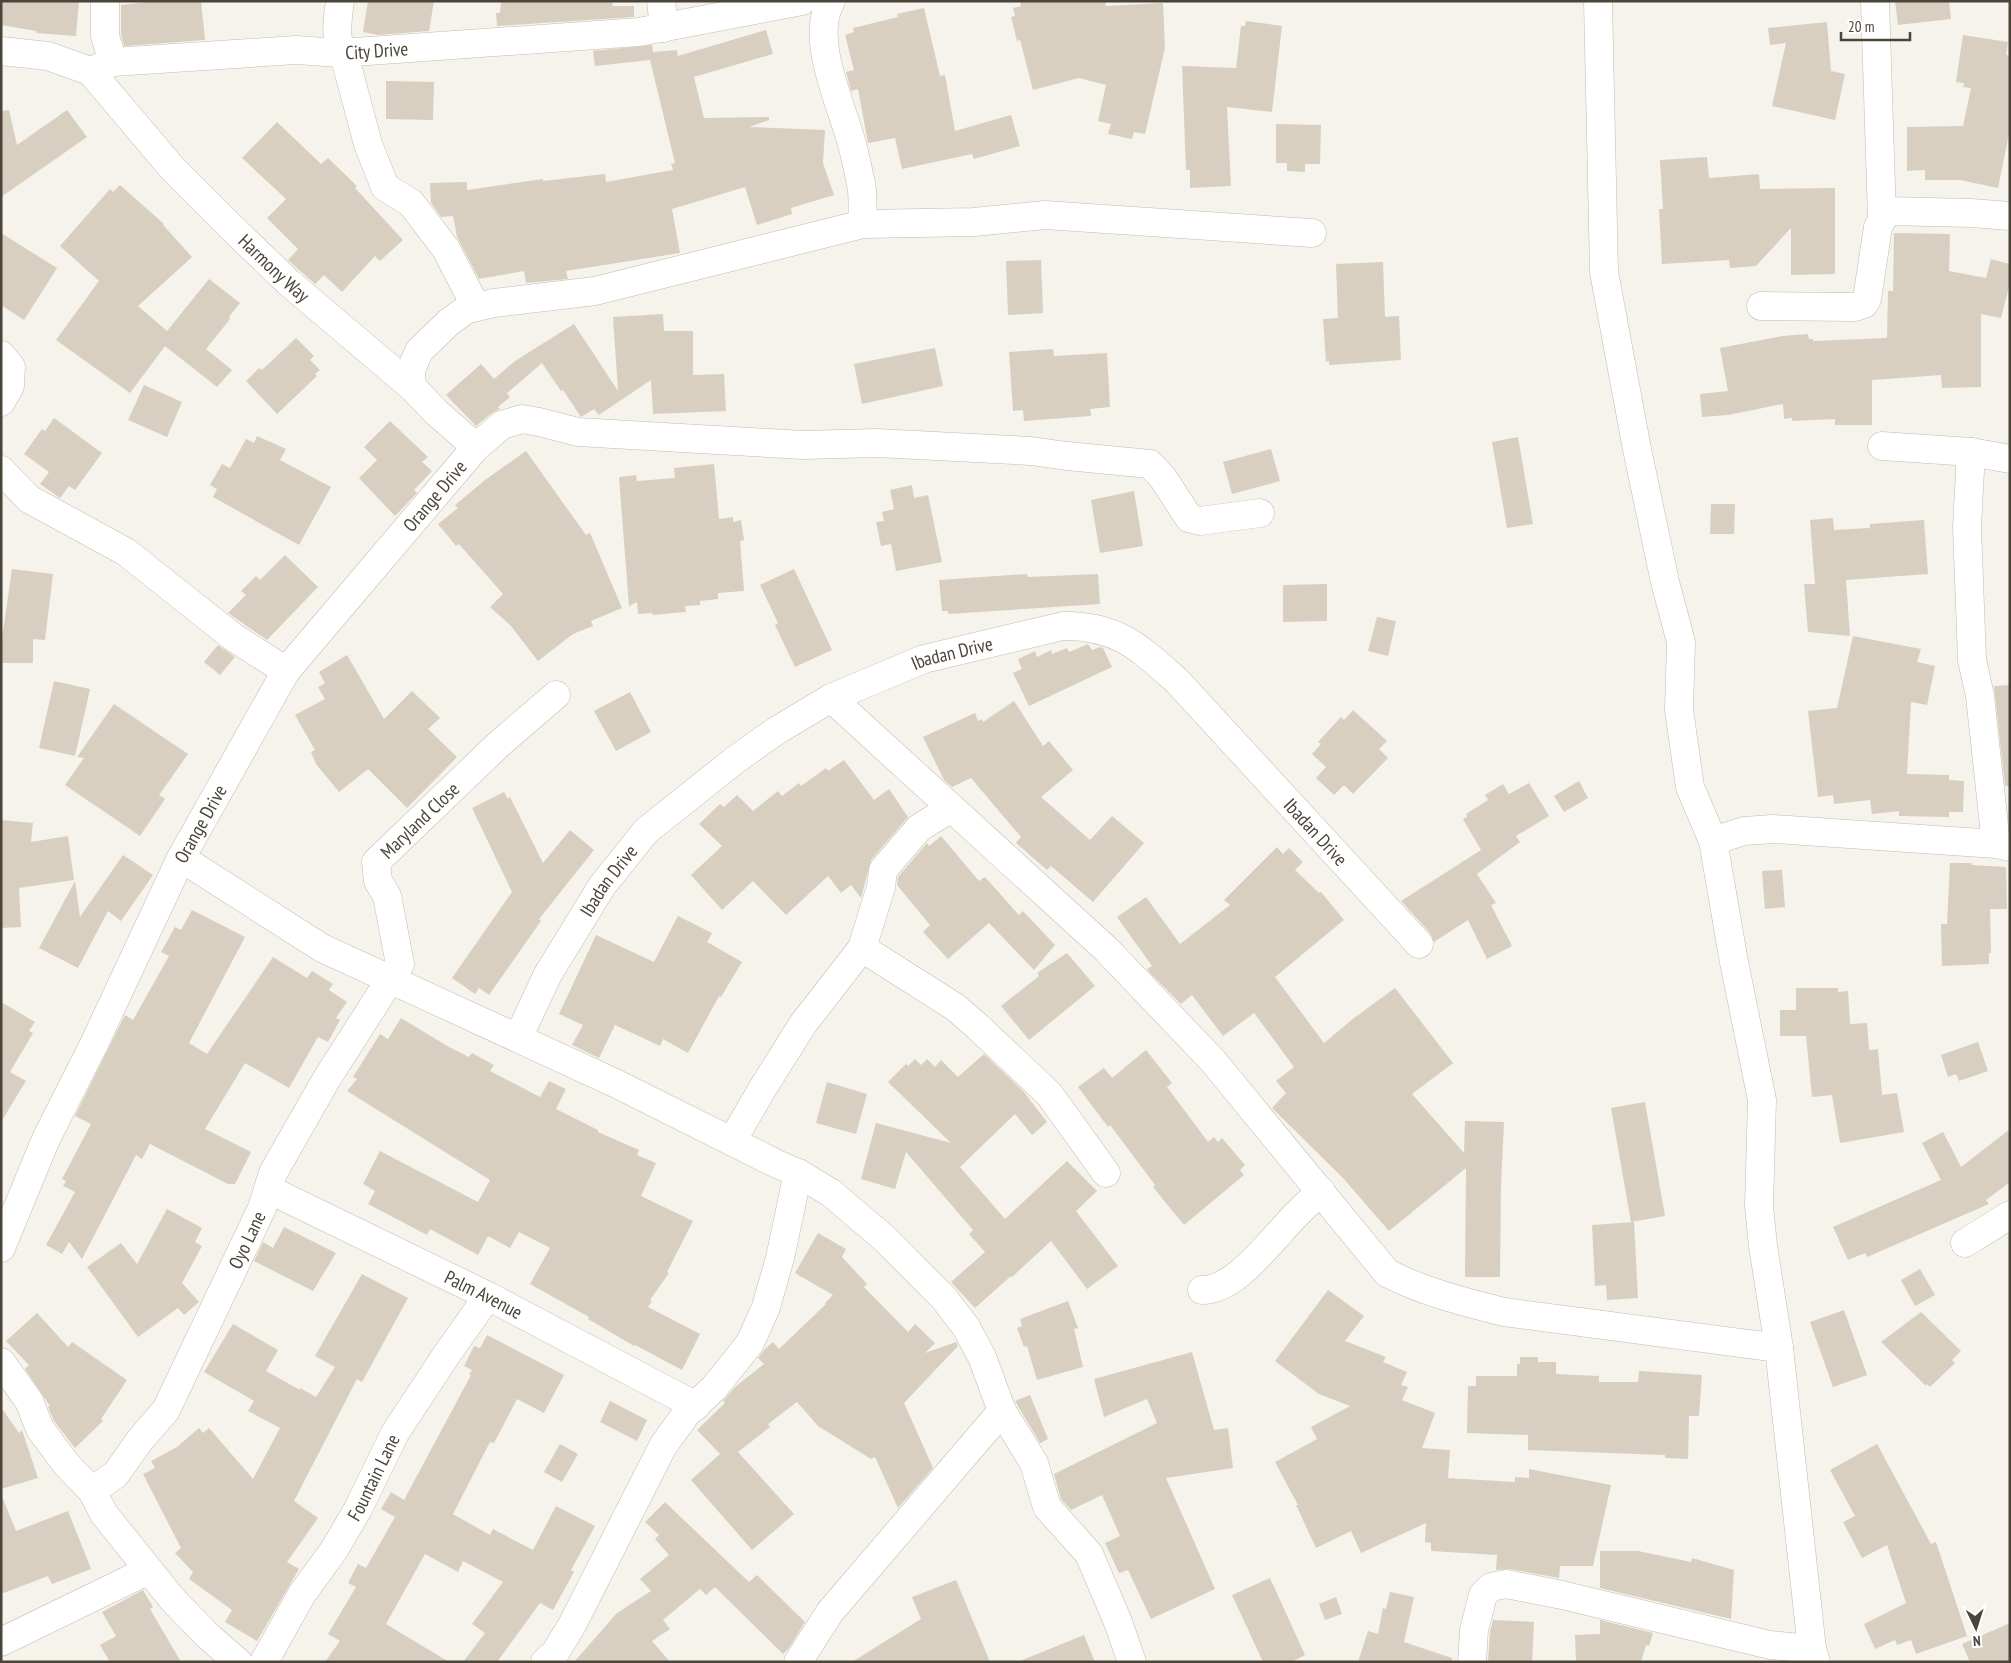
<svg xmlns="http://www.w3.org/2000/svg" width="2011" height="1663" viewBox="0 0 2011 1663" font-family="'PT Sans Narrow',sans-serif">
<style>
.building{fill:#d8cfc1}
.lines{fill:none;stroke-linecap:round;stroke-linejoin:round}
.minor-casing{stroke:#c2bbae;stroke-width:29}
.minor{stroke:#fff;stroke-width:28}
.labels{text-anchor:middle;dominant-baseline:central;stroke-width:5;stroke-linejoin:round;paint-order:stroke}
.street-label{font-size:19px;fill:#4b4439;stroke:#fff}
</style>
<rect width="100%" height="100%" fill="#f6f3ec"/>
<g class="building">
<path d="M1,1h78l-3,35 -40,-3v-2l-35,-6z"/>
<path d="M156,1h45l4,39 -81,6 -3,-12v-29z"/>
<path d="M368,1h66l-5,30 -51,4 -15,-3z"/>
<path d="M501,1h111l1,5h21v11l-137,9 -1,-13h4z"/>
<path d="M1020,1h85l1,5 57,-3 2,45 -20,86 -11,-2 -2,7 -24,-5 3,-10 -13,-3 8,-36 -27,-7 -46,12 -13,-50 -3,1 -6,-24 4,-1 -2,-8 8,-2z"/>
<path d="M1895,1h54l2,18 -53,6z"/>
<path d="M924,8l16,68 5,-1 10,56 56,-16 9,31 -46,13 -2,-5 -70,15 -7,-31 -27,5 -10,-54 -7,2 -5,-19 8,-2 -9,-35 9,-3 -1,-4 45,-11 -1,-3z"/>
<path d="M1246,21l36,5 -10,86 -45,-5 4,79 -41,2v-18h-4l-4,-104 54,2 5,-42h4z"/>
<path d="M1827,22l4,49 14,3 -10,46 -63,-14 14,-63 -16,2 -2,-17z"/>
<path d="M766,30l7,24 -79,23 10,41 65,-1v3l-20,7 76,3 -2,33 11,32 -43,13 1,6 -35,11 -12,-38 -73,22 8,44 -114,18 2,8 -42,4 -2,-12 -45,8 -22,-42 -4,-21 -12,1 -10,-14 -1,-20 37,-1v8l76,-11v2l62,-7 1,8 67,-12 -2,-6 4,-1 -25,-103 -55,6 -2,-15 59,-6 1,7 24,-2 1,6z"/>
<path d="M1963,35l45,7 -2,13 4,1v73l-12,59 -38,-8h-35v-10l-18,1v-44l56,-1 8,-38 -8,-1 1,-4 -8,-1z"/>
<path d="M386,81l48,1 -1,38 -47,-1z"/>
<path d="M9,110l8,35 50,-35 20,27 -86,60v-86z"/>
<path d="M277,122l44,42 7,-6 29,28 -2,2 48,52 -23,21 -5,-5 -33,36 -18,-17 -9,9 -27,-24 10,-11 -31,-31 19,-19 -44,-41z"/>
<path d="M1276,124l45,1 -1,39h-15v8l-18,-1v-8h-11z"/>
<path d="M1707,157l2,21 50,-4 1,15 75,-1v86l-44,1v-47l-35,38 -26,2 -1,-8 -67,4 -3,-55h4l-3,-49z"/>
<path d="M120,185l44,39 -1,1 29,32 -54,49 29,25 42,-52 31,24 -11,14 1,2 -24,30 26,21 -15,17 -52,-41 -35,47 -74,-53 43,-59 -39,-35 50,-57 3,3z"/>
<path d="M1,233l56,35 -33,52 -23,-15z"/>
<path d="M1894,233l56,1 -1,37 37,7 5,-19 19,5v19l-9,35 -20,-4v73l-39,1 -1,-13 -69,5v45h-37v-6l-43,2v-3l-8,1 -1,-15 -55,11 -26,2 -2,-23 28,-3 -8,-43 63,-12 25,-2 1,5h4v2l74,-3 1,-47h5z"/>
<path d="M1041,260l2,53 -35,2 -2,-54z"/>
<path d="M1383,262l2,55 14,-1 2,44 -72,5v-4l-3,1 -3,-43 15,-1 -2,-54z"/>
<path d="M663,314l1,17h29v44l31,-1 2,37 -73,3 -2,-34 -52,35 -5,-6 -13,8 -18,-27 -2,1 -19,-28 -35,30 3,4 -12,10 2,2 -8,4 -16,13 -30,-31 35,-31 13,15 21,-18 59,-37 44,67 -5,-74z"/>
<path d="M296,338l18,18 -4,4 10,10 -5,4 2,2 -40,38 -31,-33 13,-13 3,2z"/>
<path d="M935,348l8,38 -81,18 -8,-40z"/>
<path d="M1053,349l1,7 53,-3 3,54 -20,2 1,7 -67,5 -1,-11 -10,1 -4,-59z"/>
<path d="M144,385l38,17 -15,35 -39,-17z"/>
<path d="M54,418l48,35 -27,37 -6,-4 -9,12 -20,-14 9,-12 -25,-18 18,-25 3,2z"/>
<path d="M390,421l38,36 -6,5 10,9 -18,19 3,3 -22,23 -36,-38 18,-18 -13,-13z"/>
<path d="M257,436l29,13 -6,11 51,27 -32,58 -86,-48 4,-8 -7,-4 12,-21 8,4 16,-29 8,4z"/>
<path d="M1518,437l15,87 -26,4 -15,-86z"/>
<path d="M1271,449l9,32 -48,13 -9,-32z"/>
<path d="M526,451l60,84 4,-2 32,75 -31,13 2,5 -20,8 -35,27 -27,-35 -21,-19 13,-13 -44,-50 -3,2 -18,-22 20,-16 -3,-3 30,-25z"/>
<path d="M714,464l5,55 14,-2v5l8,-2 3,20 -4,1 4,50 -26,2v6l-18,2v4l-15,1 1,6 -33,3 -1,-2 -14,1 -1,-12 -8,4 -10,-129 17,-2 1,6 38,-3 -1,-10z"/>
<path d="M912,485l2,13 14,-3 14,67 -46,9 -5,-27 -10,2 -5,-24 8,-1 -2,-9 12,-3 -4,-19z"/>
<path d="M1134,491l9,55 -43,7 -9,-53z"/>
<path d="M1711,504h24l-1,30h-24z"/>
<path d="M1833,518l1,12 36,-2v-4l54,-4 4,54 -82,6 4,56 -42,-4 -4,-48h11l-5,-64z"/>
<path d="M285,555l33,32 -51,53 -39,-27 18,-18 -5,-4 15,-15 4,4z"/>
<path d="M12,569l41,5 -8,66 -12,-1v24h-32v-18z"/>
<path d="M794,569l38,81 -37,17 -20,-42 3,-2 -18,-38z"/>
<path d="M1027,574l1,3 70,-3 2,30 -152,10v-3h-6l-3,-31z"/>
<path d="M1327,584v37l-44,1v-37z"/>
<path d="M1377,617l19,4 -8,35 -20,-5z"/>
<path d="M1853,636l68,13 -4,13 18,4 -8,39 -16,-3 -4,72 42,1v5l15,1 -1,31h-14v5l-50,-1v-5l-27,3 -2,-14 -36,4 -1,-9 -15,2 -10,-86 29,-3z"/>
<path d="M1088,644l4,6 8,-3 3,1 9,19 -83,39 -16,-33 9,-4 -4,-10 17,-8 2,6 14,-7 1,4 15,-6 2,4z"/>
<path d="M218,645l17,12 -15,18 -16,-13z"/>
<path d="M347,655l37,64 28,-28 28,27 -12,11 29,28 -50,51 -39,-39 -29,23 -23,-28 -5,-12 4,-2 -20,-35 30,-16 -7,-12 7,-4 -6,-11z"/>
<path d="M54,681l36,8 -15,67 -36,-8z"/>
<path d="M2010,685v101h-5l-11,-100z"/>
<path d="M630,692l21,40 -35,19 -22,-40z"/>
<path d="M1014,701l29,45 6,-5 24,29 -32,27 49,43 22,-24 32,27 -51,59 -42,-36 -4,4 -31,-27 5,-6 -50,-59 -19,9 -8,-7 -21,-43 52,-24 3,8 4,-2 1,3z"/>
<path d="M114,704l74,50 -29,41 6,4 -25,37 -75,-51 19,-27 -7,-1z"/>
<path d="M1353,710l34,31 -8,8 9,9 -35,36 -9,-9 -10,10 -18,-17 10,-11 -14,-13 9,-10 -3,-2 23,-25 3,3z"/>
<path d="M844,760l30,40 15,-11 19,28 -37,43 -10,38 -10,-13 -10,8 -13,-17 -42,39 -33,-34 -31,29 -31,-35 31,-29 -23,-22 21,-20 4,3 13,-12 16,16 25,-20 4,5 17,-13 2,3 25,-18 2,3z"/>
<path d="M1579,781l9,17 -24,14 -10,-16z"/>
<path d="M1529,783l20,33 -33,20 4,6 -43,32 19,29 -5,2 21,41 -25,13 -19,-39 -34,22 -4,-9 -29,-32 80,-51 -18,-31 4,-2 -1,-3 22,-14 -3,-5 18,-11 6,10z"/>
<path d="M504,792l4,7 2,-2 33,66 27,-33 24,20 -55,69 2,2 -52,74 -10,-7 -4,6 -23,-16 60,-86 -40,-84z"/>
<path d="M1,820l32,3 -2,19 37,-6 6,44 -55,8 2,39 -20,1z"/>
<path d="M941,836l38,45 6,-4 34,38 4,-4 32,34 -21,25 -45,-47 -41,36 -25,-27 7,-7 -33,-40 1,-8 29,-34 2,3z"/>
<path d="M1277,847l6,7 6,-6 14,14 -8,8 24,23 2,-1 23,28 -69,57 49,66 30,-25 41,-30 58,75 -41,31 52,59 1,-32 39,1 -3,63 -1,92h-35l1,-109 -77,63 -46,-53 -71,-70 14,-15 -10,-12 18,-14 -40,-54 -31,23 -31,-41 -11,9 -31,-31 -3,-4 5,-3 -35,-49 29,-20 34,47 50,-39 -6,-5z"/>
<path d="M123,855l30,20 -32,46 -13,-10 -30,57 -39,-20 36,-67 5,36z"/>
<path d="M1950,863h22l-1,2 35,2 1,42h-17l1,44h-2v11l-47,2 -1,-42h6z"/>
<path d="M1782,870l3,37 -20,2 -3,-38z"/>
<path d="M192,910l53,27 -56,106 18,11 66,-97 34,21 5,-7 21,13 -4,6 18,12 -11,16 4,2 -12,22 -10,-5 -29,51 -44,-25 -40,66 46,23 -16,32h-7l-78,-40 -8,15 -6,-4 -54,104 -13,-17 -7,12 -16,-9 29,-53 -12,-6 3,-5 -4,-2 29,-55 -16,-8 50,-101 8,5 36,-64 -8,-4 14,-25 6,3z"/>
<path d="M678,916l34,17 -5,9 35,20 -21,35 -2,-1 -31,57 -25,-14 -3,7 -45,-21 -16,33 -27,-13 11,-20 -24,-11 37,-79 58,27z"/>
<path d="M1067,953l28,33 -66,54 -28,-34 38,-30 -2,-3z"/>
<path d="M1796,988h42v4l10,-1 2,33 17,-1 2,27 9,-1 4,46 15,-2 7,39 -64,11 -8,-48 -20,2 -6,-61h-26v-26h16z"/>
<path d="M1,1002l34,20 -6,9 4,2 -23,39 16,9 -25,41z"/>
<path d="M401,1018l48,29 20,10 3,-4 22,12 -4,6 50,26 9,-16 17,8 -10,20 42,21v2l41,18 -2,5 19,8 -15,33 52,25 -26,51 2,1 -19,27 2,1 -4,6 52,27 -18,36 -47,-25 -1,1 -46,-27 1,-2 -59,-33 20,-36 -31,-16 -9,16 -22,-12 -10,19 -48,-26 -3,6 -59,-31 7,-13 -12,-7 17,-33 98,51 12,-22 -143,-89 10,-12 -4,-2 27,-43 8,5z"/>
<path d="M1978,1042l10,29 -29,10 -3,-7 -8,3 -7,-22z"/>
<path d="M1146,1050l26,33 -5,4 41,55 6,-5 4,5 4,-4 23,27 -5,5 4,5 -60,50 -31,-38 2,-2 -45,-60 -2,2 -30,-40 26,-19 8,10z"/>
<path d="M984,1054l39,37 24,31 -15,13 -17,-21 -55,53 45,52 62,-58 30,30 -21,20 42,55 -31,23 -36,-48 -39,36 -1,-1 -36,32 -24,-26 34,-30 -16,-18 4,-4 -67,-78 -11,37 -34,-10 15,-56 75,20 -63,-61 18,-18 2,2 7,-7 6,6 6,-6 8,8 6,-7 17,17z"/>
<path d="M827,1082l40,12 -11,40 -40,-11z"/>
<path d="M1645,1102l20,114 -34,6 -20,-114z"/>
<path d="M2010,1129v53l-24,18 3,4 -122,53 -2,-4 -17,7 -15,-33 108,-47 -19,-37 21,-11 18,35z"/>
<path d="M167,1209l35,19 -7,14 7,4 -20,37 17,19 -15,13 -6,-7 -40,29 -51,-70 34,-24 16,21z"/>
<path d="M1634,1222l4,76 -31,2 -1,-15 -11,1 -3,-61z"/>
<path d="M284,1227l52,26 -23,38 -59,-30 9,-19 10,6z"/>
<path d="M818,1233l28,16 -4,8 25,27 -3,3 44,45 7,-8 20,19 -10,10 31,-11 2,4 -54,57 29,65 -35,40 -23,-51 -4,2 -53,-33 -21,-24 -29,22 2,3 -32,25 56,62 -42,36 -61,-70 29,-26 -23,-24 28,-27 -2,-2 12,-14 29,-23 -6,-6 6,-8 9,-8 6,7 47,-45 -1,-1 8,-8 -38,-22z"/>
<path d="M1920,1269l15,26 -20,11 -14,-26z"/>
<path d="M362,1274l46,24 -46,84 -5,-3 -63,122 24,17 -31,44 12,7 -42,72 -32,-19 7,-12 -43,-31 4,-7 -18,-19 6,-5 -38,-74 12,-6 -4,-7 26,-14 22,-19 4,5 6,-5 44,51 27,-51 -32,-17 6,-10 -50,-29 29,-48 45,26 -12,21 34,19v-2l16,9 19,-30 -20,-11z"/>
<path d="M1328,1290l36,26 -19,25 41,16 -3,5 24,10 -6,13 7,2 -6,13 33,13 -13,35 28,2 -2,28 67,4v-5l14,1v-9l82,16 -18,81h-33l-1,12 -50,-9 -13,1 1,-15 -66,-4v-8l-6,-1 1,-19 -65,30 -10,-22 -35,17 -20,-43h2l-23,-43 42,-23 -6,-12 39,-21 -31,-12 -44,-33z"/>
<path d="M1068,1301l10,27 -4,1 9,38 -46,13 -10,-34 -3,1 -7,-19 5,-2 -2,-7z"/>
<path d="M1844,1310l23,65 -34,12 -23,-65z"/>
<path d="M1921,1312l40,39 -9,9 3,3 -25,24 -3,-3 -1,2 -45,-44z"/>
<path d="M37,1313l31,34 4,-5 55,38 -26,39 2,2 -28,27 -21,-27 -6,-14 2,-1 -25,-37 4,-4 -23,-24z"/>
<path d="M487,1335l77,40 -20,38 -27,-14 -23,44 -4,-1 -37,72 37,21 3,-6 40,21 23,-44 39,20 -24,44 3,2 -21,38 -13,-7 -43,59h-34l22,-29 -13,-9 31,-42 -40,-21 -5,11 -33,-18 -39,70 63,38h-124l15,-21 -12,-7 28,-47 -8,-4 10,-19 8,4 29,-51 -14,-8 10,-17 13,8 67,-125 -2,-1 3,-4 -8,-4 10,-20 6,2z"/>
<path d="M1192,1352l22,78 14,-2 5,40 -67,10 49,111 -64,30 -23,-49 -9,3 -14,-30 15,-7 -18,-41 -31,15 -10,-11 -7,-25 103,-51 -10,-24 -43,18 -10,-38z"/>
<path d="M1520,1357h18v5h18v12l43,2v6h39l1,-11 63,4 -3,41h-10l-1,43 -23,-1v-3l-137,-5v-15l-61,-2 1,-47h8v-10h41v-12h3z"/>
<path d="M1030,1395l18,44 -8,4 -25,-42z"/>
<path d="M610,1401l37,19 -10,21 -37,-19z"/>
<path d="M1,1407l18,26 3,-3 16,48 -37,11z"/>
<path d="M560,1444l18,10 -16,28 -18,-10z"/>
<path d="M1877,1444l54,100 5,-2 31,94 -51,18 -5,-14 -14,5 -2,-5 -20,9 -11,-25 42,-21 -19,-58 -25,13 -19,-36 12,-6 -25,-46z"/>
<path d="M2,1496l14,35 52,-20 23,58 -39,15 -4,-8 -47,18z"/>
<path d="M665,1502l84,80 8,-7 48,47 -16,26 -6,6 -68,-67 -9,8 -6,-6 -37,31 7,9 -18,12 18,21h-96l43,-49 34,-22 -11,-12 29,-24 -14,-16 4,-4 -14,-13z"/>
<path d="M1600,1551h38l53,11 1,-4 42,12 -3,49 -131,-31z"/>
<path d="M1270,1578l35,77 -14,7h-28l-31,-67z"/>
<path d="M956,1580l34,82h-138l69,-43 -9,-22z"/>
<path d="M143,1590l10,17 -3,2 31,53h-71l-10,-17 16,-9 -14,-24z"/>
<path d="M1390,1592l24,5 -10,45 48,16v4h-94l10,-31 10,3 5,-26 3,1z"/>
<path d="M1336,1597l6,17 -17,6 -6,-16z"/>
<path d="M1493,1620l41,2 -2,40h-44l2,-30z"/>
<path d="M1600,1620l53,13 -4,13 -3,-1 -5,17h-65l-1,-27 25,-1z"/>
<path d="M2010,1623v39h-40l-8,-18z"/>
<path d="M1084,1635l11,27h-75v-1z"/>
</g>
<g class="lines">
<g class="minor-casing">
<g id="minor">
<path d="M105,1v35l8,26"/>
<path d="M340,1c-3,20 -6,44 6,61l22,82 17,43 26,16 35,46 30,58"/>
<path d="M661,1l3,27"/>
<path d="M1598,1l6,271 33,177 28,133 16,60 -2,68 11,77 23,54 21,121 28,138 -3,106 4,40 16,102 33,301"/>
<path d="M1875,1l7,217"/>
<path d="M1,51l47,5 42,15"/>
<path id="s1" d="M90,71l23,-9 183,-12 44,3 299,-21 163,-31"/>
<path id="s2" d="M90,71l83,98 60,60 55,53 124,105 25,26 39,34"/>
<path d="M863,224l111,-2 71,-7 267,18"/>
<path d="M1761,306l94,1 9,-3 3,-5 11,-72 9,-16 84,2 39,3"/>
<path d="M1,355l10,12 -1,19 -9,16"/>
<path d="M412,387l-1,-17 8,-19 30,-29 18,-13 27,-6 101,-12 268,-67c-1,-11 0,-23 -1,-34 -2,-13 -5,-25 -8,-38 -9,-41 -46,-111 -23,-151"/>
<path d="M1882,446l89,6 39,7"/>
<path d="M1971,452l-4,75 5,133 8,36 16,148"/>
<path d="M1,470l28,29 97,53 107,85 53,34"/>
<path d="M831,698l275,251 107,112 174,212c37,19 77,29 117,39l275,36"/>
<path d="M1713,841l31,-10 29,-2 223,15 14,3"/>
<path d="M181,858l141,90 295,136 160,80 21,9 33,20 53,45 59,59 23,30 16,30 20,54 32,52 13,44 42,47 29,68 14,40"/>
<path d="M862,948l93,59 23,20 71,67 57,79"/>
<path id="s3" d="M518,1038l30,-64 54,-88 44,-55 89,-71 41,-29 55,-33 93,-39 139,-33c53,-1 76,21 114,55l242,263"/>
<path d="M732,1141l32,-55 39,-62 59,-76 19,-61 2,-17 36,-42 32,-20"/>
<path id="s4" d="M268,1189l220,107 208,110"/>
<path d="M1965,1243l45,-28"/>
<path id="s5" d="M1,1248l45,-109 48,-95 87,-186 105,-187 190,-224 26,-22 20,-6 17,3 39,10 225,13 74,-2 154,8 36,5 83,8 13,14 26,40 11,3 60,-8"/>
<path d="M1202,1290c31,0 62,-41 81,-61 12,-14 25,-26 38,-38"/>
<path d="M1,1362l28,39 11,28 27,36 25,26 12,23 69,86 35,36 30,26"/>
<path id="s6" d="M92,1491l24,-17 24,-34 26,-30 96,-202 11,-35 53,-93 74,-116 -13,-68 -9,-15 -2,-19 123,-118 57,-49"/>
<path d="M1,1642l148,-72"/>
<path id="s7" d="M264,1662l38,-68 32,-44 24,-41 37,-76 52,-79 41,-58"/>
<path d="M545,1662l10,-9 17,-28 91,-179 23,-32 28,-26 36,-45 16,-36 14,-49 18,-85"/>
<path d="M798,1662l32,-50 172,-201"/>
<path d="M1472,1662l2,-32 9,-35 8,-8 15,-3 56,11 208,50 42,4 4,13"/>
</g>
</g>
<use href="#minor" class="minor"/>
</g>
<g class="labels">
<g class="street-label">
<text stroke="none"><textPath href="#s1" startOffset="289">City Drive</textPath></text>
<text stroke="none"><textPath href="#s2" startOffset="270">Harmony Way</textPath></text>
<text stroke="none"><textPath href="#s5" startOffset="874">Orange Drive</textPath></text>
<text stroke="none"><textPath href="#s3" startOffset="602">Ibadan Drive</textPath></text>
<text stroke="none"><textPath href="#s6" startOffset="782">Maryland Close</textPath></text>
<text stroke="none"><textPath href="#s5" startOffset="469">Orange Drive</textPath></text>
<text stroke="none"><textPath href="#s3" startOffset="1052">Ibadan Drive</textPath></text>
<text stroke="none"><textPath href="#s3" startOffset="182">Ibadan Drive</textPath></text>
<text stroke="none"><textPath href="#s6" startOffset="299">Oyo Lane</textPath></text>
<text stroke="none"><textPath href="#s4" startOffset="240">Palm Avenue</textPath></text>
<text stroke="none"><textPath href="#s7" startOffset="215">Fountain Lane</textPath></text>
</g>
</g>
<rect width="2011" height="1663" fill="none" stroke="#4b4439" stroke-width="5"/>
<g transform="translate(1976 1628) rotate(176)" stroke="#ffffff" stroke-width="4" paint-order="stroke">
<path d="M0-4L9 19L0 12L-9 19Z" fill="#4b4439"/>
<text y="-8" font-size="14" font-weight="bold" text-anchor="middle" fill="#4b4439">N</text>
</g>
<path d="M1841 32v8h69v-8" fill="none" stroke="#4b4439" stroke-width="2.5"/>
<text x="1848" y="32" font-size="15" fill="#4b4439" stroke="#ffffff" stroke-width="4" paint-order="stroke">20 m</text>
</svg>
